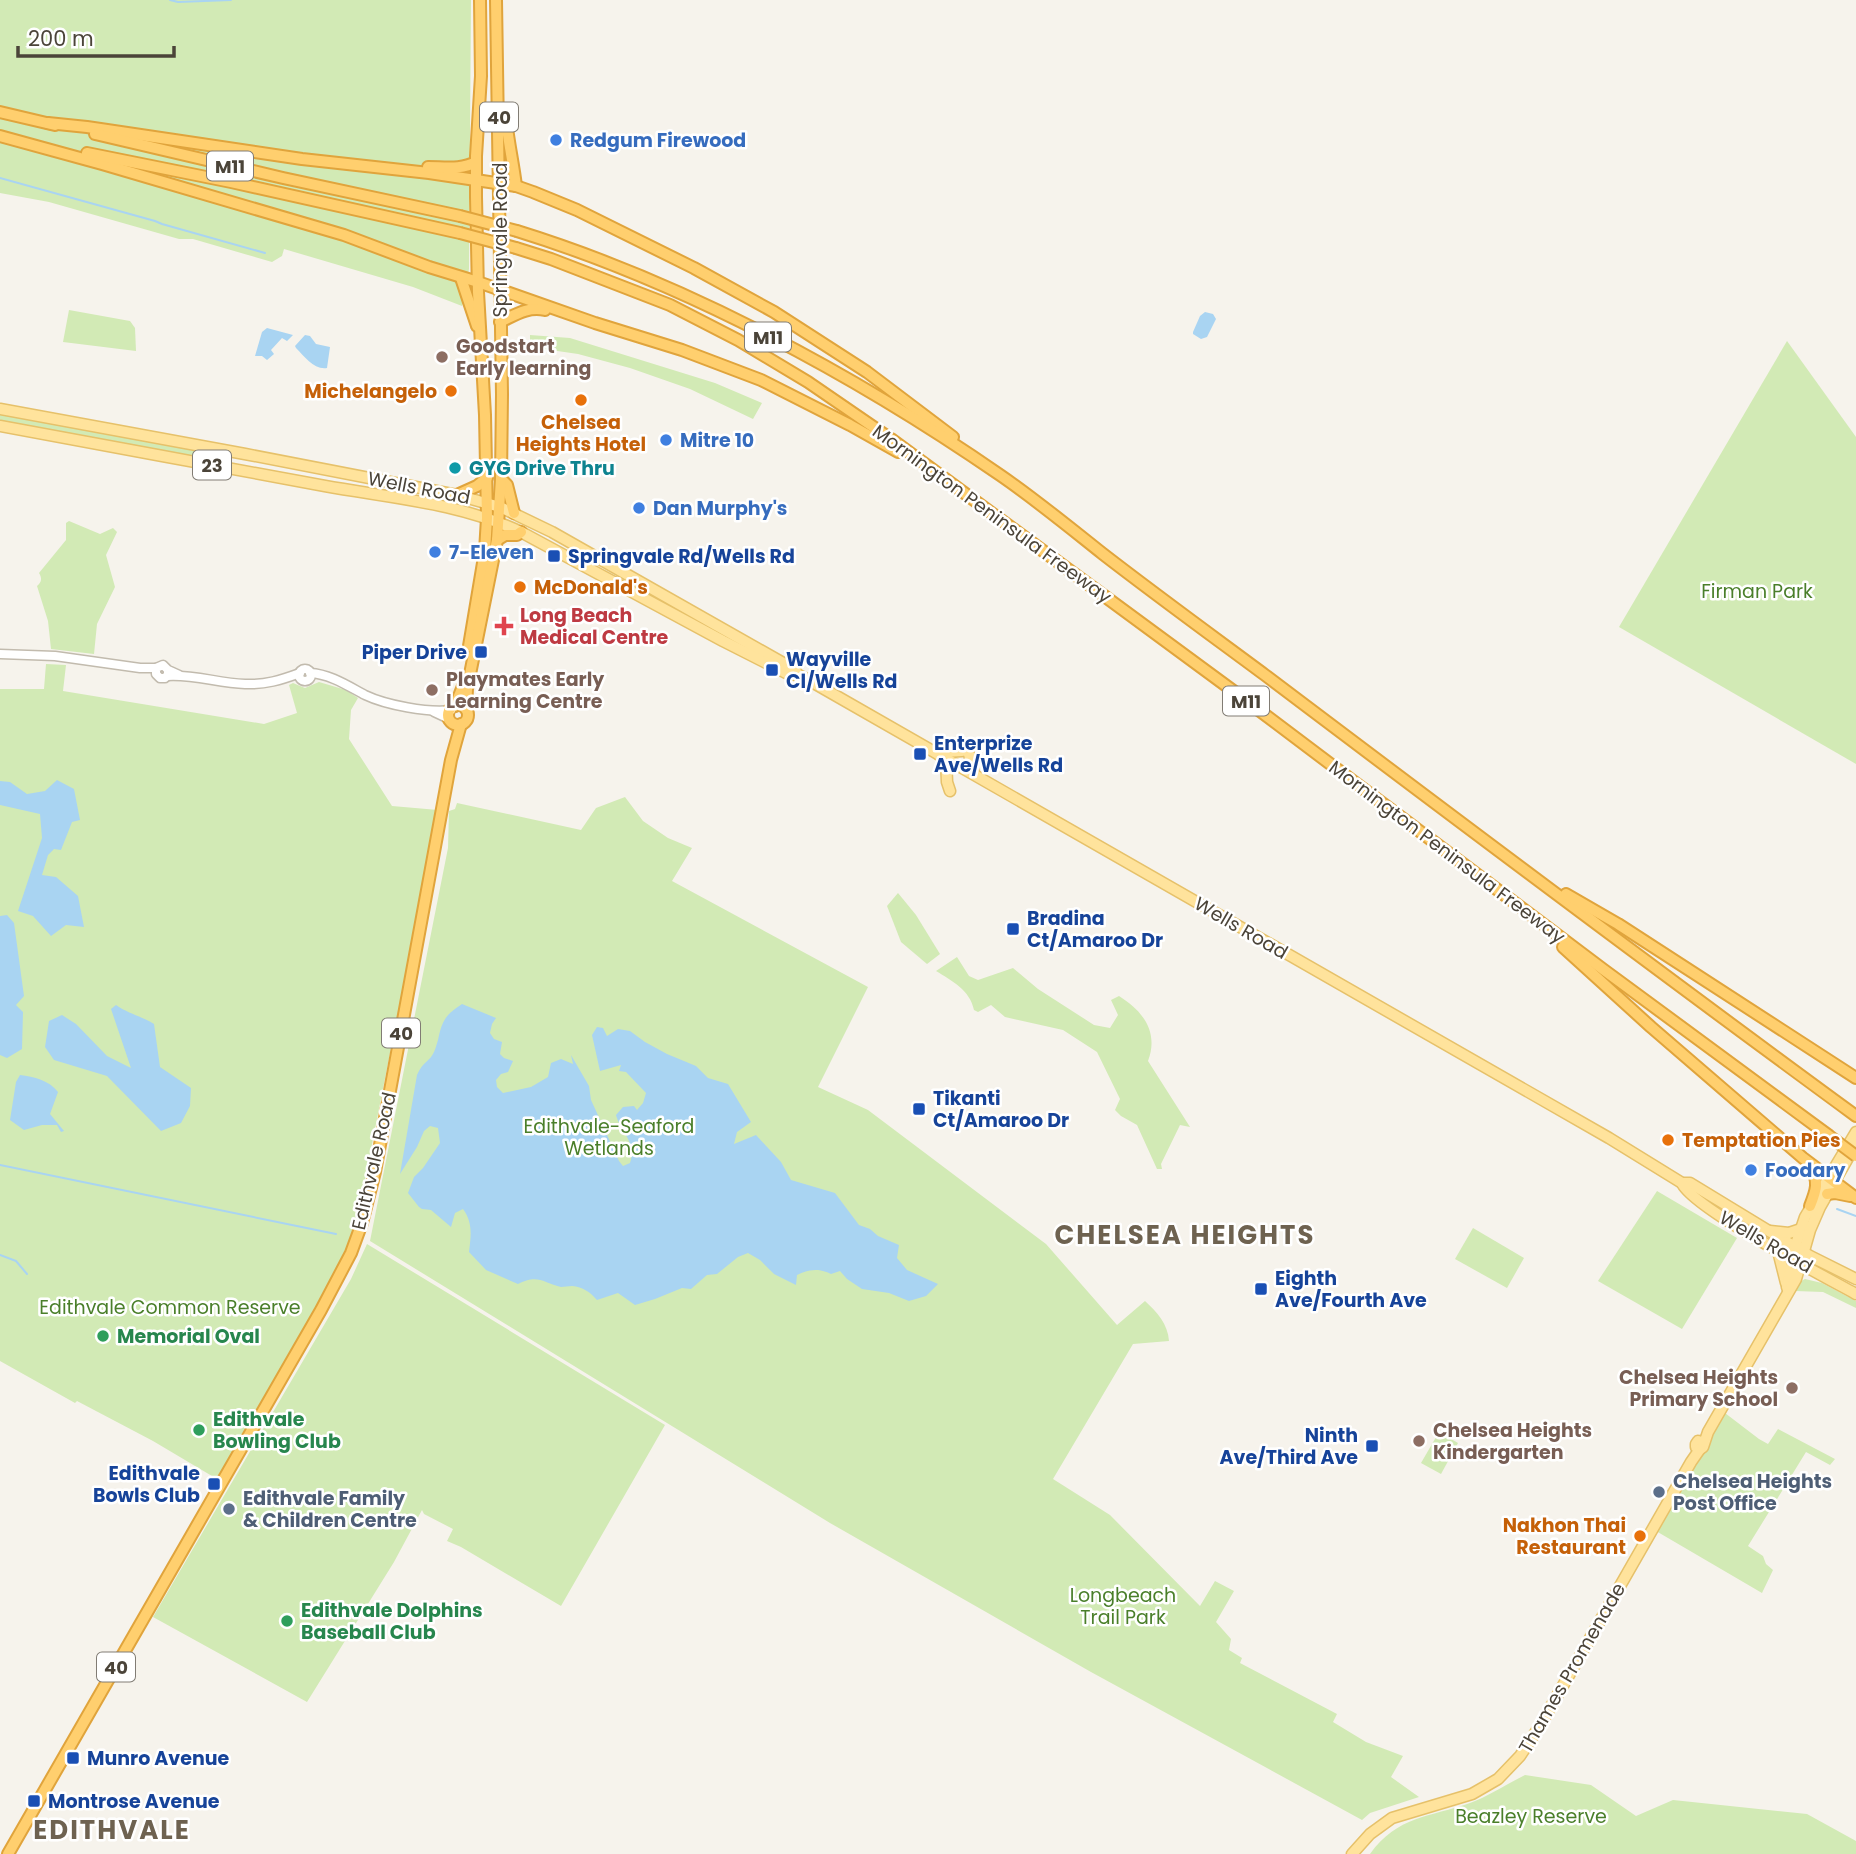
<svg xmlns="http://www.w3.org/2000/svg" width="1856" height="1854" viewBox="0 0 1856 1854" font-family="Poppins,sans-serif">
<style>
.green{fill:#d2eab5}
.water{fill:#a9d4f2}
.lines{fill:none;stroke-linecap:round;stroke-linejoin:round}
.stream{stroke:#a9d4f2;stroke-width:2}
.minor-casing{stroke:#c2bbae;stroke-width:11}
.major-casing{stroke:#e6c16a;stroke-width:13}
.highway-casing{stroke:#e0a43c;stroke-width:14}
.minor{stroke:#fff;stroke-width:8}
.major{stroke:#ffe39c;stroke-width:10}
.highway{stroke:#ffcf6e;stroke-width:10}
.highway-bridge-casing{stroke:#e0a43c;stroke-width:14;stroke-linecap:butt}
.highway-bridge{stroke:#ffcf6e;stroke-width:10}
.shop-dot{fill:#3f7fe0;stroke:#fff;stroke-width:2.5}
.education-dot{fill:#8d6e63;stroke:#fff;stroke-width:2.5}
.food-dot{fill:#e8710a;stroke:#fff;stroke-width:2.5}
.culture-dot{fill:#0f9aa8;stroke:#fff;stroke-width:2.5}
.transit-dot{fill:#1a4fb4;stroke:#fff;stroke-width:2.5}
.health-dot{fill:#e0444e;stroke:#fff;stroke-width:2.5}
.leisure-dot{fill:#2e9e5b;stroke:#fff;stroke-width:2.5}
.service-dot{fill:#5c6f8a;stroke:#fff;stroke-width:2.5}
.labels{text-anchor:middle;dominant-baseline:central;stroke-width:5;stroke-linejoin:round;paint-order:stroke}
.shield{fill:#fff;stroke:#817c74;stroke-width:2}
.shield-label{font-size:18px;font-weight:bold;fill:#4b4439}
.shop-label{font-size:19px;font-weight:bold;fill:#366cbe;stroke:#fff;text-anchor:start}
.street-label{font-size:19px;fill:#4b4439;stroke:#fff}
.education-label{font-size:19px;font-weight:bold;fill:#785e54;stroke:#fff;text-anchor:start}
.food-label{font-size:19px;font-weight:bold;fill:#c56008;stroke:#fff;text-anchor:end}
.culture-label{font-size:19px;font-weight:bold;fill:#0d838f;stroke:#fff;text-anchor:start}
.transit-label{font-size:19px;font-weight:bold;fill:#164399;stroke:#fff;text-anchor:start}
.park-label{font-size:19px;fill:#4a7f2a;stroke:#fff}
.health-label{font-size:19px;font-weight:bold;fill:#be3a42;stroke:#fff;text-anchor:start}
.leisure-label{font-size:19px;font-weight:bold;fill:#27864d;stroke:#fff;text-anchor:start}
.service-label{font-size:19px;font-weight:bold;fill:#4e5e75;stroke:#fff;text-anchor:start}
.district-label{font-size:26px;font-weight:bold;letter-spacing:2px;fill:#6e6250;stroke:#fff}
</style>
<rect width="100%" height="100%" fill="#f6f3ec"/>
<g class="green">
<path d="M0,0h471l-2,269 -7,37 -49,-19 -129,-38 -2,7 -10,6 -79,-23h-14l-130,-37 -49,-9z"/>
<path d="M69,310l61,11 5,7 1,23 -73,-9z"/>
<path d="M530,335l40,3 145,45 47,20 -9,16 -63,-30 -60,-21 -52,-14 -48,-7z"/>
<path d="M1787,341l69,96v327l-237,-137z"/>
<path d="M0,412l157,30 41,10 4,4 -4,3 -198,-37z"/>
<path d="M69,521l31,13 13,-6 4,4 -11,23 9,32 -18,37 -3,30 -43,-5 -3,-28 -11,-35c5,-4 5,-8 2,-13l27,-33v-17z"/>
<path d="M46,664l20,1 -3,26 201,33 33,-11 -8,-28 4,-2 12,5 14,-6 27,8 12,8 -7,12 -2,29 43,67 46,4 -80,405 -19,53 -122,211 -64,-38 -76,-40 -2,2 -75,-42v-672h44z"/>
<path d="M625,797l18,24 25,17 24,10 -20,33 196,106 -50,100 50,23 178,134 71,81 28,-24c12,11 23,23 24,40l-36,3 -80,135 57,36 90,91 15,-25 19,10 -18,31 15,17 -2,11 13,8 -2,5 97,51 -4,8 33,20 37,14 -12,21 28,20 -49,16 -8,7 -271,-148 -261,-149 -460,-282 78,-393 1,-37 6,-2 2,-6 124,27 15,-22z"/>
<path d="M898,893l18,22 24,39 -13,10 -26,-22 -14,-36z"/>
<path d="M957,957l12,19 9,4 35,-12 25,21 56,36 16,3 8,-13 -7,-15 8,-4c24,15 40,36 29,65l42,66 -10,-2 -19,39 1,5h-5l-20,-44 -16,-9 -6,-6 5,-11 -23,-47 -34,-22 -58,-13 -14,-12 -13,7 -4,-2c-4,-20 -22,-29 -38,-39z"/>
<path d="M1657,1191l80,47 -55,91 -84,-48z"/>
<path d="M1473,1228l51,30 -17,30 -52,-29z"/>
<path d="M367,1244l298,181 -104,181 -100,-59 -14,-6 6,-12 -29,-15 -2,-4 -28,52 -87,140 -154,-85 198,-338z"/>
<path d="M1805,1279l17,4 34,18v7l-33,-16 -28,-1 3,-8z"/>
<path d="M1725,1413l34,26 9,5 10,-15 57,30 -5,6 -24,-13 -58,94 15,10 3,8 7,6 -11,23 -106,-62 46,-79 7,-6 1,-8z"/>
<path d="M1439,1432l19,11 -17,31 -20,-11z"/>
<path d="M1525,1775l66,10 45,31 37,-16 134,14 49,27v13h-486c27,-38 60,-37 100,-51 19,-7 37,-19 55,-28z"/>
</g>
<g class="water">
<path d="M1205,312l8,2 3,5 -9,18 -6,2 -8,-5v-2l7,-16z"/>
<path d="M267,328l26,7 -6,6 -5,-3 -11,12 3,4 -7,6 -5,-4h-7l7,-24z"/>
<path d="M305,335l5,1 6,8 14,3 -3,21c-13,2 -22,-11 -31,-20l-1,-2z"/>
<path d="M57,780l17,9 6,31 -8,2 -11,28 -7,-1 -6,6 -6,20 14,2 22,19 6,31 -18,-2 -15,11 -18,-20 -15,-5 24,-73 -2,-24 -40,-9v-24l10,1 17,12 18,-3z"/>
<path d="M7,915l7,8 10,73 -8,9 7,7 -1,37 -15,9 -7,-3v-139z"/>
<path d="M462,1004l34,14 -4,6 -2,9 4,6 8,3 -2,12 4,4 9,3 -5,11 -7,2 -5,6 1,7 6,6 28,-6 17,-10 3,-14 10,-4 12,5 -2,-9 18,31 2,14 28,61 4,5 7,-3c7,-21 -9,-30 -14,-48l7,-8 11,-1 3,4 6,-7 3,-10 -20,-21 -7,-1 2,-6 -21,6 -8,-36 5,-8 6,1 4,8 11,-7 12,2 15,11 22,12 29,12 12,12 20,6 23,38 -14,10 -3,12 22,-9 25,27 10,18 44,13 24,32 11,4 8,7 21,9 -2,13 10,12 31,14 -12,12 -17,5 -20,-8 -27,-4 -15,-10 -7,-8 -9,3c-12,-6 -22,-5 -34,1l-1,10 -22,-11 -14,-14 -12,-7 -10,4 -21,17 -10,1 -16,14 -9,-1 -27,11 -20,6 -17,-12 -21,7c-7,-8 -14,-13 -25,-14 -3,0 -8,1 -11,1 -19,-5 -23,-13 -43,-3l-32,-14 -17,-18c2,-17 4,-29 -6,-43l-8,4 -4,14 -20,-17 -9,-1 -3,-2 -11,-14 6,-16 9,-9 17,-25 -2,-15 -8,-2 -6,5 -7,16 -17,27 17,-99c6,-12 7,-10 14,-18 4,-5 5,-11 7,-17 4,-19 7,-25 24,-36z"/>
<path d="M116,1005c13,9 25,11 38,19l6,43 31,21 -1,18 -9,17 -20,8 -54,-55 -53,-16 -9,-13 4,-26 13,-6 14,9 31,32 24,12 -20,-59z"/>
<path d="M20,1075c14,2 29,5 38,17l-8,22 14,17 -3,1 -4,-7h-15l-18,5 -14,-10 6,-38z"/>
</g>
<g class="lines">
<g class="stream">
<path d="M170,0l8,2 53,-2"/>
<path d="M0,178l155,43 7,3 103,29"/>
<path d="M0,1165l336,69"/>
<path d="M1837,1209l19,7"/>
<path d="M0,1255l16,6 11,13"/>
</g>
<g class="minor-casing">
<g id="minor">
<path d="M0,654l55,2 85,12h16"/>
<circle cx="305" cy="675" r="6"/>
<path d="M168,670v5l-3,3h-5l-4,-4v-6l7,-3 5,5 11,5"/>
<path d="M310,673c20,1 38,13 55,22 21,10 63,18 86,15"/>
<path d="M167,676c26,-2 51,7 78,8 20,1 36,-4 55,-11"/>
<path d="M434,712l15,7"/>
</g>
</g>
<g class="major-casing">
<g id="major">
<path d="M0,409l245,45 212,41 43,12 52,25 240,136 5,5"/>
<path d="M0,426c108,20 217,40 325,60 67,12 134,17 196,46l202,109 65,33 10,1 7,3 804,460 73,45h8l120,73 46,23"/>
<path d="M967,751l2,3 5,20"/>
<path d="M939,755l5,-3 18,-1"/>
<path d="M946,759l1,23 3,9"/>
<path d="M1682,1183c9,24 145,95 174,111"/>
<path d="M1770,1231l19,2 12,-4"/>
<path d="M1778,1251l8,32"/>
<path d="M1788,1290l-1,-3 8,-40 10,-30 51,-85"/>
<path d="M1704,1443l-6,-2 -2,3v3l4,2 3,-2 5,-15 88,-153 14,-49 10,-23 36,-63"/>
<path d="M1352,1854l18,-20 22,-16 80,-24 26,-15 22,-23 21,-32 150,-262 9,-13"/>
</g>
</g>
<g class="highway-casing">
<g id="highway">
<path d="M505,110c2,26 8,51 11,76"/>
<path d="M0,112l55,13"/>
<path d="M48,123l39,4 215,32 127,14 87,13 17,6 44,18 117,58 80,44 93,60 86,65"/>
<path d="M95,134l188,44 177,38"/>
<path d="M0,136l102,28 242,71 85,32 49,15 117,41 87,27 79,30 89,45 48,27"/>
<path d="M87,153l144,29 229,51"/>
<path d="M428,167c17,0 33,3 48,-5"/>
<path d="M517,231c168,52 338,144 483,244 35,24 69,52 103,79 53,41 108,81 162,121 196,148 393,296 591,441"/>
<path d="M516,248l35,11 119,46 68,35 70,42 83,57 341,251 372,280 224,165"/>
<path d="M461,278l16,48"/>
<path d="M500,322c15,-7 28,-16 45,-12"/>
<path d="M501,479l6,6 7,28"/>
<path d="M457,495l20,-9 10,-8"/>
<path d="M497,540l8,-5h12l4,-3"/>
<path d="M469,646l16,-95 2,-33 -2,-103 -7,-123 -2,-95v-41l5,-80 -1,-76"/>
<circle cx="458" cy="715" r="10"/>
<path d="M455,706l8,-20"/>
<path d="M466,709l1,-20 30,-149 4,-61 1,-85 -6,-394"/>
<path d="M1566,894l52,30 238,154"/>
<path d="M1563,947l88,80 152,131 53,40"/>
<path d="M1827,1194l8,-1 15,3"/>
<path d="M1810,1206c6,-15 10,-25 0,-40"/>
<path d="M8,1854l313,-544 30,-57 11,-30 13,-51 76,-412 10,-36"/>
</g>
</g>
<use href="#minor" class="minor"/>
<use href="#major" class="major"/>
<use href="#highway" class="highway"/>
<g class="highway-bridge-casing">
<g id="highway-bridge">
<path d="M460,216l57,15"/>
<path d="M460,233l56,15"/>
<path d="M1828,1135l28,21"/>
</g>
</g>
<use href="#highway-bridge" class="highway-bridge"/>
</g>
<g class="shop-dot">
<circle cx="556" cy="140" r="7"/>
<circle cx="666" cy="440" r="7"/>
<circle cx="639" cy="508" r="7"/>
<circle cx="435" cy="552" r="7"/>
<circle cx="1751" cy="1170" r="7"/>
</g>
<g class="education-dot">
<circle cx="442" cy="357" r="7"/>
<circle cx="432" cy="690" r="7"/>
<circle cx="1792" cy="1388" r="7"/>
<circle cx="1419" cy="1441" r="7"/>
</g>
<g class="food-dot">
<circle cx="451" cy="391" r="7"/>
<circle cx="581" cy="400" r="7"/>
<circle cx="520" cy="587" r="7"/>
<circle cx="1668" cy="1140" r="7"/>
<circle cx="1640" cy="1536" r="7"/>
</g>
<circle class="culture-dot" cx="455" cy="468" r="7"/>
<g class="transit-dot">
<rect x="547" y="549" width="14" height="14" rx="3.5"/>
<rect x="474" y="645" width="14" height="14" rx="3.5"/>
<rect x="765" y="663" width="14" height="14" rx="3.5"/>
<rect x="913" y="747" width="14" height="14" rx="3.5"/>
<rect x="1006" y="922" width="14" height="14" rx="3.5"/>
<rect x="912" y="1102" width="14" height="14" rx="3.5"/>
<rect x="1254" y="1282" width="14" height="14" rx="3.5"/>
<rect x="1365" y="1439" width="14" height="14" rx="3.5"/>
<rect x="207" y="1477" width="14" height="14" rx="3.5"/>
<rect x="66" y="1751" width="14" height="14" rx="3.5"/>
<rect x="27" y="1794" width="14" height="14" rx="3.5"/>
</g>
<path class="health-dot" d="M500.5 615.5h7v7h7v7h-7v7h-7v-7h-7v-7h7z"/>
<g class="leisure-dot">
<circle cx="103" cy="1336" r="7"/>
<circle cx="199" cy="1430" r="7"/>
<circle cx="287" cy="1621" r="7"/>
</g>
<g class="service-dot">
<circle cx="1659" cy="1492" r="7"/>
<circle cx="229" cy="1509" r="7"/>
</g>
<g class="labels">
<g class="shield">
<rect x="480" y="102.5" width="38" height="29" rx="5"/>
<rect x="207" y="151.5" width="46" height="29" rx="5"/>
<rect x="745" y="322.5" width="46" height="29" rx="5"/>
<rect x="193" y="450.5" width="38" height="29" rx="5"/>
<rect x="1223" y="686.5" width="46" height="29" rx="5"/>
<rect x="382" y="1018.5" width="38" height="29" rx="5"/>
<rect x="97" y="1652.5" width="38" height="29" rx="5"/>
</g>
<g class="shield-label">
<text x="499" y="117">40</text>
<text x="230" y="166">M11</text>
<text x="768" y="337">M11</text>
<text x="212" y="465">23</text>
<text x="1246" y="701">M11</text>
<text x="401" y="1033">40</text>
<text x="116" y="1667">40</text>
</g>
<g class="shop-label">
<text x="570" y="140">Redgum Firewood</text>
<text x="680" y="440">Mitre 10</text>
<text x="653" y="508">Dan Murphy's</text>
<text x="449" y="552">7-Eleven</text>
<text x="1765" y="1170">Foodary</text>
</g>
<g class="street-label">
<text transform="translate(500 240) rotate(-90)">Springvale Road</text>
<text transform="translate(419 488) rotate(11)">Wells Road</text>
<text transform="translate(992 514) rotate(36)">Mornington Peninsula Freeway</text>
<text transform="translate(1447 852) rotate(37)">Mornington Peninsula Freeway</text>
<text transform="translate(1241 928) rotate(30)">Wells Road</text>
<text transform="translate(374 1161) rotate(-77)">Edithvale Road</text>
<text transform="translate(1766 1242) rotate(30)">Wells Road</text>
<text transform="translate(1572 1668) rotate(-60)">Thames Promenade</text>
</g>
<g class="education-label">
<text x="456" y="346">Goodstart<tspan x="456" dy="22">Early learning</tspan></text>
<text x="446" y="679">Playmates Early<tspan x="446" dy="22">Learning Centre</tspan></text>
<text x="1778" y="1377" text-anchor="end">Chelsea Heights<tspan x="1778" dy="22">Primary School</tspan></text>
<text x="1433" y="1430">Chelsea Heights<tspan x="1433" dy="22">Kindergarten</tspan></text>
</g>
<g class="food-label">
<text x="437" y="391">Michelangelo</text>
<text x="581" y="422" text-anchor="middle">Chelsea<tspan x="581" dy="22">Heights Hotel</tspan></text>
<text x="534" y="587" text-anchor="start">McDonald's</text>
<text x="1682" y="1140" text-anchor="start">Temptation Pies</text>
<text x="1626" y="1525">Nakhon Thai<tspan x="1626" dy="22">Restaurant</tspan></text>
</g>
<g class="culture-label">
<text x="469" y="468">GYG Drive Thru</text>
</g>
<g class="transit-label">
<text x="568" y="556">Springvale Rd/Wells Rd</text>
<text x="467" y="652" text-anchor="end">Piper Drive</text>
<text x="786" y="659">Wayville<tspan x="786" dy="22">Cl/Wells Rd</tspan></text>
<text x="934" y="743">Enterprize<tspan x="934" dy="22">Ave/Wells Rd</tspan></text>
<text x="1027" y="918">Bradina<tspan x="1027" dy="22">Ct/Amaroo Dr</tspan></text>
<text x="933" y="1098">Tikanti<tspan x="933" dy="22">Ct/Amaroo Dr</tspan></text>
<text x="1275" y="1278">Eighth<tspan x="1275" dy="22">Ave/Fourth Ave</tspan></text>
<text x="1358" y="1435" text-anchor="end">Ninth<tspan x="1358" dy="22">Ave/Third Ave</tspan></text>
<text x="200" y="1473" text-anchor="end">Edithvale<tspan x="200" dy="22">Bowls Club</tspan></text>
<text x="87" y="1758">Munro Avenue</text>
<text x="48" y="1801">Montrose Avenue</text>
</g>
<g class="park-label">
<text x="1757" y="591">Firman Park</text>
<text x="609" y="1126">Edithvale-Seaford<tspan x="609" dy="22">Wetlands</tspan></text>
<text x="170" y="1307">Edithvale Common Reserve</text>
<text x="1123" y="1595">Longbeach<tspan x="1123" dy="22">Trail Park</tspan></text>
<text x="1531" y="1816">Beazley Reserve</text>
</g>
<g class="health-label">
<text x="520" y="615">Long Beach<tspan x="520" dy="22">Medical Centre</tspan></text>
</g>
<g class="leisure-label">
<text x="117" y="1336">Memorial Oval</text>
<text x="213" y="1419">Edithvale<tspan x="213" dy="22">Bowling Club</tspan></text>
<text x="301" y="1610">Edithvale Dolphins<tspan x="301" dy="22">Baseball Club</tspan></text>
</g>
<g class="service-label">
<text x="1673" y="1481">Chelsea Heights<tspan x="1673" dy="22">Post Office</tspan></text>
<text x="243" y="1498">Edithvale Family<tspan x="243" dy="22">&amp; Children Centre</tspan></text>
</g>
<g class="district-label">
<text x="1185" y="1235">CHELSEA HEIGHTS</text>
<text x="112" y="1830">EDITHVALE</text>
</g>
</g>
<path d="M18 46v10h156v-10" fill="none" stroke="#4b4439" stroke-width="3.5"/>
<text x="28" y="46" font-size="21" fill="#4b4439" stroke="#ffffff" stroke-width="5" paint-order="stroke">200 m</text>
</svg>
